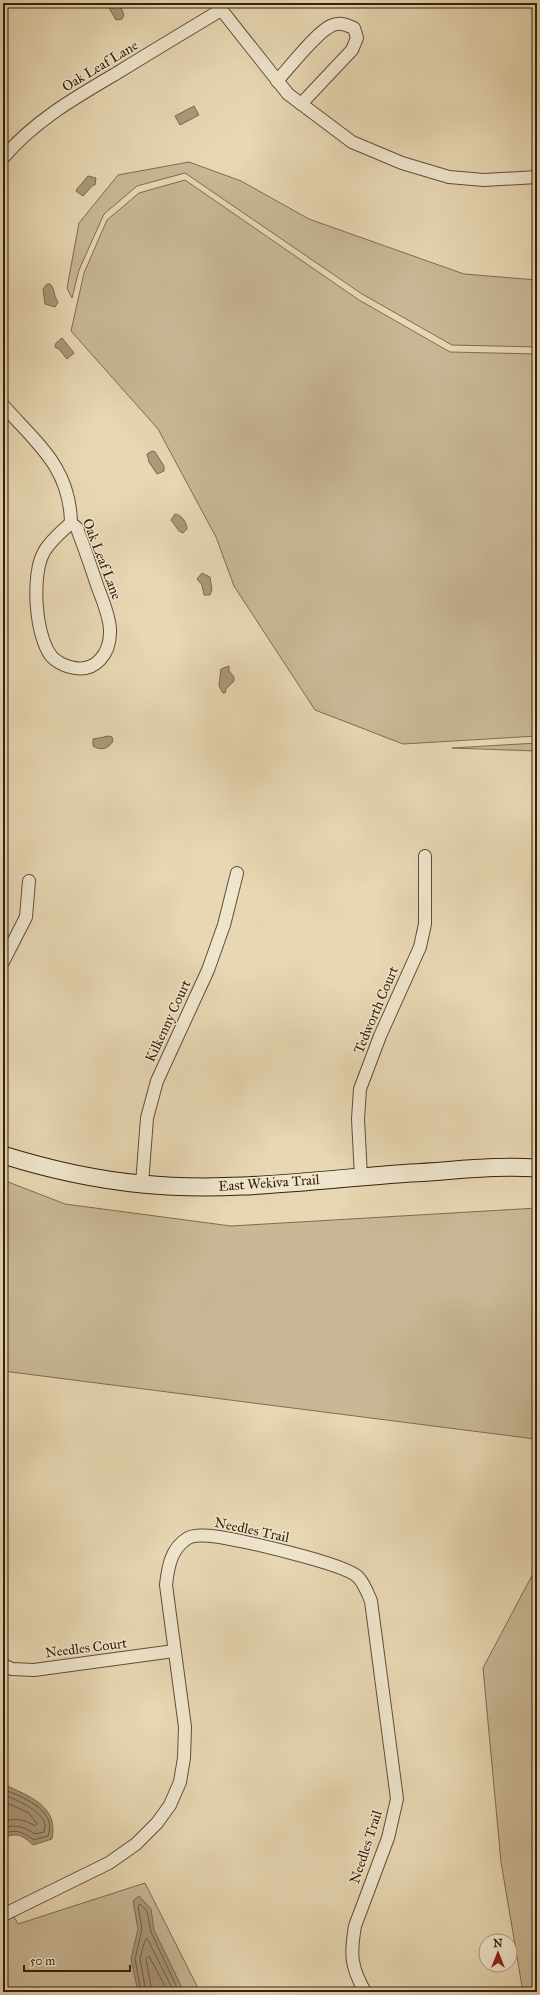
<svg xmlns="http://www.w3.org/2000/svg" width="540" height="1995" viewBox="0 0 540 1995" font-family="'IM FELL Great Primer',serif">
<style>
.green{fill:#c9b896;stroke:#7f6c51}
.water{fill:#aa997a;stroke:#7b694e}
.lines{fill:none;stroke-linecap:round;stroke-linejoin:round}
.shore{stroke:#705c43;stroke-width:1}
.street-casing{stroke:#624e36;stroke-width:14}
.secondary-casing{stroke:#35200c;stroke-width:19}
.street{stroke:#efe5cd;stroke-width:12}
.secondary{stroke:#efe5cd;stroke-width:17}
.labels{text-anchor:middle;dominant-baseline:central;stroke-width:3;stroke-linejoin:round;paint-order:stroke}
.street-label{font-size:14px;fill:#35200c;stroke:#efe5cd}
</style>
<rect width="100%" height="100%" fill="#e7d7b2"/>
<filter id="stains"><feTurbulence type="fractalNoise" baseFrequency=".005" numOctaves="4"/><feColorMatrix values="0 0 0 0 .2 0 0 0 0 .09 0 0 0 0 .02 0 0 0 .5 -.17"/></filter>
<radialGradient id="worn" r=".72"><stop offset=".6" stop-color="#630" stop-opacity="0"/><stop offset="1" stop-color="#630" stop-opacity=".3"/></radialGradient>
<g class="green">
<path d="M189,162l52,19 68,38 155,55 73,6v67l-85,-2 -90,-51 -177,-121 -48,13 -33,28 -25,56 -7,28 -5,-10 12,-65 39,-48z"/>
<path d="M185,180l174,120 91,52 87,2v382l-134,8 -88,-34 -81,-124 -18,-49 -58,-108 -87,-98 13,-58 23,-53 32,-27z"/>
<path d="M537,743v8l-85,-3z"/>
<path d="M3,1180l62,24 166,22 306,-18v243l-2,-12 -532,-68z"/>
<path d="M537,1566v426h-14l-22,-130 -18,-194z"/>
<path d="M145,1883l55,109h-197v-94l15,26z"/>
</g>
<g class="water">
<path d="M109,3h10l5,12 -2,4 -6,1 -8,-14z"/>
<path d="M194,106l5,9 -19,10 -5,-9z"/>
<path d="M88,176l8,2 -1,7h-2l-10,11 -7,-5 1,-2z"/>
<path d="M47,284h3c5,4 3,11 8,18l-3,5 -10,-3 -2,-15z"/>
<path d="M62,338l12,15 -7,6 -8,-10 -4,-2 1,-4z"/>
<path d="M152,451l3,1 9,14v5l-7,3 -8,-12 -2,-8z"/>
<path d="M175,514c7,1 12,9 12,15l-4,4 -4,-2 -8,-11z"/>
<path d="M202,573l8,4 2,13 -2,5h-6l-2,-10 -5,-6z"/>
<path d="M229,666v5l5,6v4l-8,8 -1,4h-2l-4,-7 2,-17z"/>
<path d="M109,736l3,1 1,4c-4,8 -13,10 -20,5v-7z"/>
<path d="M3,1784c25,12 56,21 49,55l-19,6c-11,-10 -16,-13 -30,-7z"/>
<path d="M139,1896l12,13 3,21 30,62h-46l-7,-33 7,-30 -5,-28z"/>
</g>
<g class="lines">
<g class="shore">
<path d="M3,1789c18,8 55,20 45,47l-14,4c-11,-7 -17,-12 -31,-6"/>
<path d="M3,1794c12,6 49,19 41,38l-9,2c-10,-6 -19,-11 -32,-6"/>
<path d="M3,1801l26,12 8,11 -2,2c-9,-6 -22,-9 -32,-4"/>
<path d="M141,1992l-6,-33 7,-30 -4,-23 2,-2 7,7 4,21 28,60"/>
<path d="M146,1992l-6,-33 5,-19 2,-2 27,54"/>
<path d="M152,1992l-6,-33 3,-3 19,36"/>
</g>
<g class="street-casing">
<g id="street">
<path d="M216,3l72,91 64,48 50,21 47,14 35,3 53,-3"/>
<path d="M277,81c12,-13 41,-51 56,-56 8,-3 13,0 21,3l3,10 -5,12 -51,54"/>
<path d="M3,158c31,-37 73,-61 114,-85 34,-21 69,-42 104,-63"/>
<path d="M3,405c34,39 67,62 68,118l6,5 2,6c7,18 13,36 19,54 5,13 11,27 12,41 1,24 -14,45 -40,38 -7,-2 -13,-5 -18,-10 -17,-20 -21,-83 -8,-105 6,-11 17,-20 27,-29"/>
<path d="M3,962l23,-45 3,-36"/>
<path d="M361,1177l-3,-58 2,-30 20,-53 40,-89 5,-23v-68"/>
<path d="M142,1184l5,-66 10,-37 51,-111 16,-45 13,-52"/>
<path d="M3,1665l9,4 22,1 140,-19"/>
<path d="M3,1915l106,-52 27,-19 21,-21 13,-18 10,-23 4,-24 1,-31 -19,-142c2,-18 5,-37 22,-47 5,-3 18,-3 24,-2 24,3 132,27 146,41 6,6 10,17 13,24l26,198 -9,39 -33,88c-5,29 -4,41 10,66"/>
</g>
</g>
<g class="secondary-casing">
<path id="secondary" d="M3,1155c42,13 95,25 139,29 89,9 180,-5 268,-11 42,-2 85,-8 127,-5"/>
</g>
<use href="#street" class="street"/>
<use href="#secondary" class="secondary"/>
</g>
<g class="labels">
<g class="street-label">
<text transform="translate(100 66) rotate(-31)">Oak Leaf Lane</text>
<text transform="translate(102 559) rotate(69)">Oak Leaf Lane</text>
<text transform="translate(376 1010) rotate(-67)">Tedworth Court</text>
<text transform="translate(168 1021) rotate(-65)">Kilkenny Court</text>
<text transform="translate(269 1183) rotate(-4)">East Wekiva Trail</text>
<text transform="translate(252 1530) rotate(12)">Needles Trail</text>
<text transform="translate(86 1648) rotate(-7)">Needles Court</text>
<text transform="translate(366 1847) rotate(-72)">Needles Trail</text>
</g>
</g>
<rect width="540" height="1995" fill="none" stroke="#e7d7b2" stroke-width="16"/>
<rect x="4" y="4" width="532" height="1987" fill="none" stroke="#35200c" stroke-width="2"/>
<rect x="8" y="8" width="524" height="1979" fill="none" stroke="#35200c"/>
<g transform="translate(498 1953)"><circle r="19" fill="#efe5cd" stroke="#a59680"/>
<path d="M0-3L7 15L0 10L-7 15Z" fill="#8f2418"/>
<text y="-6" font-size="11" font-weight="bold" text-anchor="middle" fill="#35200c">N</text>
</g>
<path d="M24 1965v6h106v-6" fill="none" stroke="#35200c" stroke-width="2"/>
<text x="30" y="1965" font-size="12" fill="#35200c" stroke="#efe5cd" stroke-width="3" paint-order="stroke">50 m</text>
<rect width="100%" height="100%" filter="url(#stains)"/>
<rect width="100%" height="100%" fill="url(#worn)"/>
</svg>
